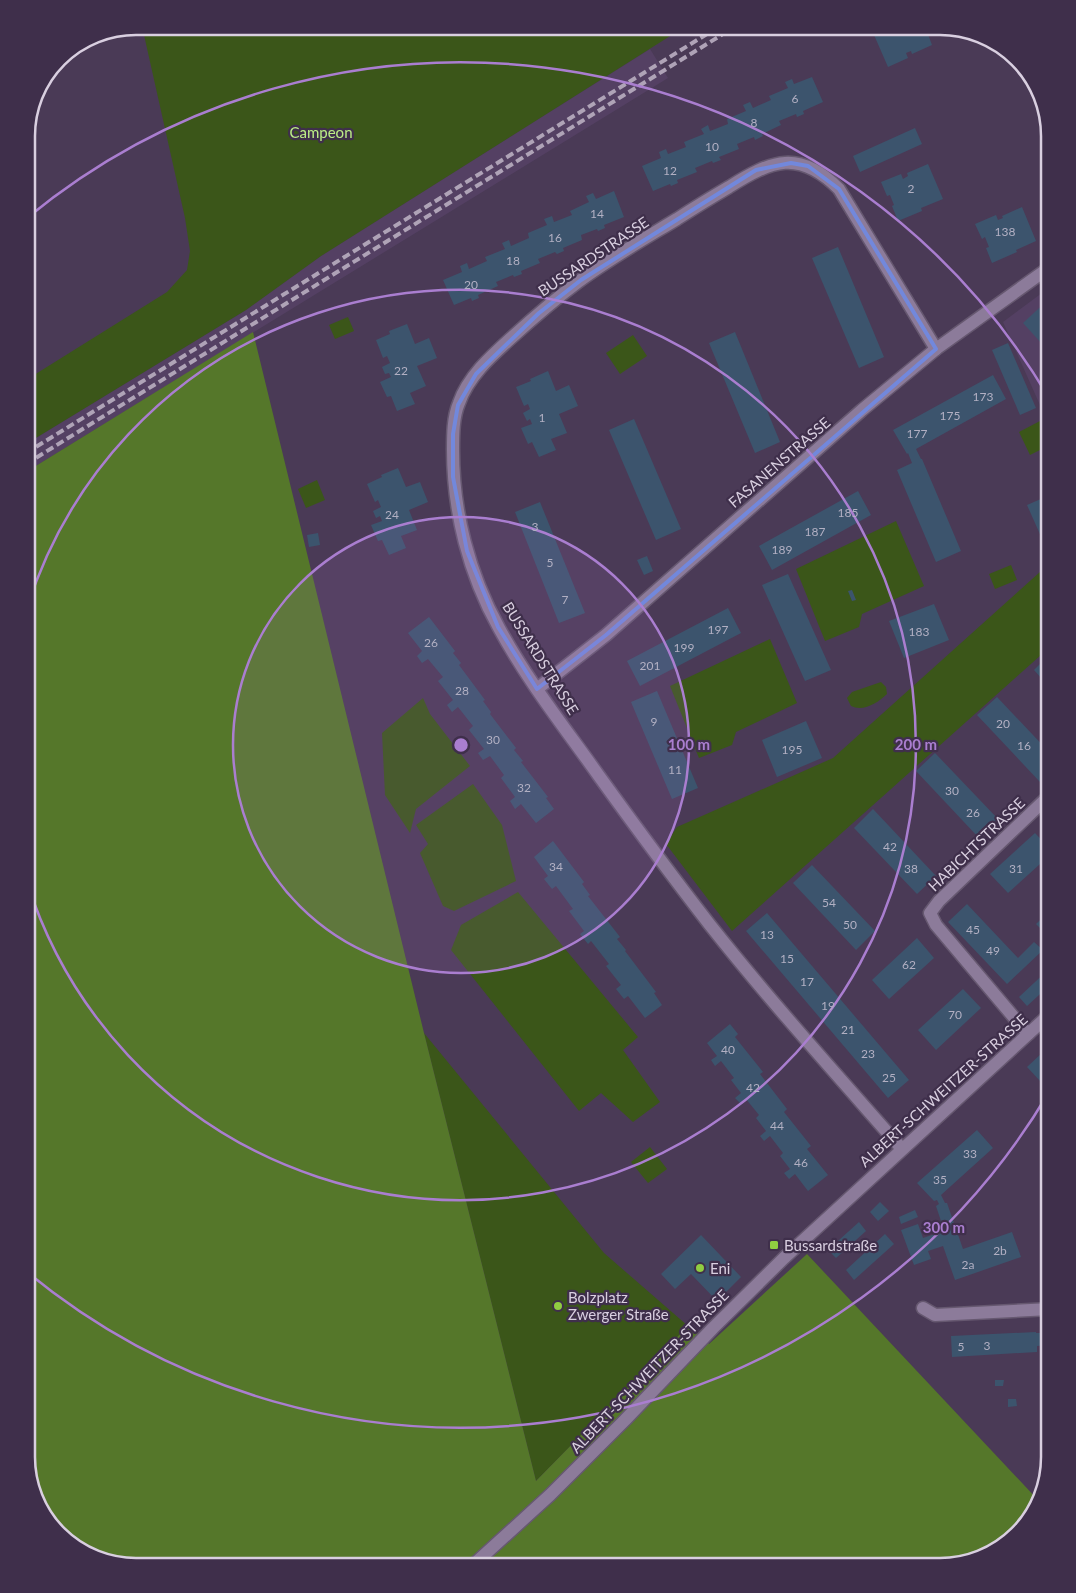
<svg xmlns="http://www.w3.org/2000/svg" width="1076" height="1593" viewBox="0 0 1076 1593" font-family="Lato,sans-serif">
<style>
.built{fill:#544063}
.green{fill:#3b5619}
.forest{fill:#55772a}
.building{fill:#3c546d}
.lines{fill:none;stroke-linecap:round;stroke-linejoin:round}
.street-casing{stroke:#665870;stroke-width:15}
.street{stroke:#8c7b9a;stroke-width:12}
.rail{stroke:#afa3b7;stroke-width:4;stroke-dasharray:8 4;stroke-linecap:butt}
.marked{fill:none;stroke:#7288dc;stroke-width:4;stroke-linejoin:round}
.ring{fill:none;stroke:#aa7ed0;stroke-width:2.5}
.poi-dot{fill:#90cd41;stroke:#3f2f4b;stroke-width:2}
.labels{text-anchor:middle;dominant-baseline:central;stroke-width:4.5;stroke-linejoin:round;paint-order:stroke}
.number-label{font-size:12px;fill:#b2b0c3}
.park-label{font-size:15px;fill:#bcee86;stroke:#3f2f4b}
.street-label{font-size:15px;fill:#d9cfe0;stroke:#3f2f4b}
.poi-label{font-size:15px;fill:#d9cfe0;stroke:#3f2f4b;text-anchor:start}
.rim{fill:none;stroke:#d9cfe0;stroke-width:2.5}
.centre{fill:#aa7ed0;stroke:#3f2f4b;stroke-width:2.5}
.ring-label{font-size:15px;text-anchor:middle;font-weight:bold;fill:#aa7ed0;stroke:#3f2f4b;stroke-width:4.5;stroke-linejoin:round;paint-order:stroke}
</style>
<rect width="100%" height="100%" fill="#4a3a56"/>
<g class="built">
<path d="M650,49l18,29 -642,394v-28l220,-134 75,-54z"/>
<path d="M1050,287v130l-10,-12 -37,-83z"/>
</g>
<g class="green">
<path d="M142,26h544l-365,230 -75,54 -220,134v-64l141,-88 20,-22 3,-19 -5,-33z"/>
<path d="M348,317l6,14 -19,8 -6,-14z"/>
<path d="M633,335l14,21 -27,18 -14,-21z"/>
<path d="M1040,421l10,19v5l-20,10 -11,-23z"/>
<path d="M317,480l8,20 -19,8 -8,-19z"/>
<path d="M896,521l28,65 -62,28 -3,13 -34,14 -29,-72z"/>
<path d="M1050,563v84l-318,284 -66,-87 11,-17 156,-69z"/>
<path d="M1011,565l6,15 -22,9 -6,-15z"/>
<path d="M770,639l27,64 -61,29 -4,13 -33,13 -29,-72z"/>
<path d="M881,682l5,5 1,7c-9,9 -24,18 -36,12l-4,-8 5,-6z"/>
<path d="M423,698l7,16 40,52 -54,43 -6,24 -25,-38 -3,-62z"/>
<path d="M473,784l29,41 14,56 -62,30 -11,-5 -23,-53 8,-9 -12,-19z"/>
<path d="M518,892l120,145 -15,13 37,52 -27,20 -32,-29 -22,18 -128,-161 10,-25z"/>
<path d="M424,1033l180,220 84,73 -152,155z"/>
<path d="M650,1147l17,22 -19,14 -17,-21z"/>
</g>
<path class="forest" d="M253,332l171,701 112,448 152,-155 21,18 98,-90 231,246 -3,12 -40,40 -54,15h-812l-48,-15 -40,-40 -15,-55v-985z"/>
<g class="building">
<path d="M875,26h50l7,19 -20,9 -1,-3 -5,2 2,5 -20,9 -17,-39z"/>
<path d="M812,77l11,25 -20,9 1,3 -7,3 -1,-3 -17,7 2,4 -19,9 1,2 -8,4 -1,-3 -17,7 2,5 -20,8 2,3 -8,3 -1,-2 -17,7 2,4 -20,8 1,3 -7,3 -1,-2 -17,7 -11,-25 19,-8 -2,-6 7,-3 2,5 18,-7 -2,-5 20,-8 -3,-5 7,-4 2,6 18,-7 -1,-5 19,-8 -3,-6 7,-3 3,6 18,-8 -2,-4 19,-8 -3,-6 7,-3 2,5z"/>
<path d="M915,128l7,16 -62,28 -7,-16z"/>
<path d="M928,164l15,35 -22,9 1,3 -24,10 -6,-15 2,-1 -4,-10 -3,1 -6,-14 20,-8 2,5 5,-3 -1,-3z"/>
<path d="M614,191l10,26 -20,8 1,3 -7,3 -1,-2 -16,6 1,5 -19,8 1,3 -7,3 -2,-2 -17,7 2,4 -19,8 1,3 -8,3 -1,-2 -17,7 2,4 -20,9 1,3 -7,3 -1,-3 -17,7 -11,-25 19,-8 -2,-6 7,-3 2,6 18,-8 -2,-4 20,-8 -3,-6 7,-3 2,6 18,-8 -1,-5 19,-8 -3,-6 8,-3 2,6 18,-7 -2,-4 19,-9 -3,-6 7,-3 3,6z"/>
<path d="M1022,207l14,34 -20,9 1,2 -25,11 -6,-15 3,-1 -4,-10 -3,2 -7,-15 21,-9 2,5 5,-2 -1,-2z"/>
<path d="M838,247l46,110 -25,11 -47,-110z"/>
<path d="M1050,298v67l-5,-5 3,-3 -8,-9 3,-3 -20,-22z"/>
<path d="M407,324l8,20 14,-6 8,20 -20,8 9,20 -16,7 5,11 -18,7 -6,-15 -4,1 -7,-15 11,-5 -2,-4 -4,1 -3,-7 8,-4 -3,-7 -4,2 -7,-18 14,-6 -1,-3z"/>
<path d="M735,332l45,110 -25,11 -46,-110z"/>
<path d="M1008,343l28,65 -16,7 -28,-65z"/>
<path d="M548,371l8,20 13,-6 9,21 -19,8 8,19 -16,6 5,11 -17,7 -7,-15 -4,2 -7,-16 11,-4 -2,-5 -3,2 -4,-8 7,-4 -2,-5 -4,2 -8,-19 15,-6 -1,-2z"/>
<path d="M993,375l13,24 -90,50 5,10h1l39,92 -25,11 -39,-92 15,-7 -4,-10 -1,1 -14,-24z"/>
<path d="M634,419l47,110 -25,11 -47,-110z"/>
<path d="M398,468l8,19 14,-5 8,20 -19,8 8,20 -16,6 5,12 -17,7 -7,-15 -4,1 -7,-16 11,-4 -2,-5 -4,2 -3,-7 8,-4 -3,-7 -3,2 -8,-18 15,-7 -1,-2z"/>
<path d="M858,491l13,24 -99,55 -13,-24z"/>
<path d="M1050,495v43l-7,3 -16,-36z"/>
<path d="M540,502l45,111 -26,10 -44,-111z"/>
<path d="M318,533l2,12 -11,2 -2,-12z"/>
<path d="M647,556l6,15 -9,4 -7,-15z"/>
<path d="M788,574l43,96 -26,11 -43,-96z"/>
<path d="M852,590l4,10 -4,1 -4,-10z"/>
<path d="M934,604l15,36 -45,18 -15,-37z"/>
<path d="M728,608l13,25 -101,53 -13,-25z"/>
<path d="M429,617l26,34 -2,2 8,10 -2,2 26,35 -2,1 8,11 -1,2 26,34 -2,2 9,11 -2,1 27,35 -2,1 8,11 -18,14 -15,-19 -6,5 -5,-8 5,-4 -14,-19 3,-3 -14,-19 -7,4 -5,-7 6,-4 -15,-19 4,-4 -15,-19 -6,5 -5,-7 6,-5 -15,-19 5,-4 -15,-18 -6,4 -5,-7 5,-5 -14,-18z"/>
<path d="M1045,659l5,6v23l-16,-18z"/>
<path d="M657,691l41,97 -26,11 -41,-97z"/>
<path d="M997,697l53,56v20l-10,9 -63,-67z"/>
<path d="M806,721l16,37 -45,19 -15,-37z"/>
<path d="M935,753l63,66 -19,19 -63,-67z"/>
<path d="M873,809l63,67 -19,18 -63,-66z"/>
<path d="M1035,833l15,16v6l-42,38 -18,-19z"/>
<path d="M553,841l31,41 -2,2 8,11 -2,1 32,41 -3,2 9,11 -1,1 31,41 -2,1 8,12 -17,13 -17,-22 -4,3 -8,-10 5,-4 -15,-19 3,-2 -18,-23 -3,3 -8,-10 4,-3 -15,-20 4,-2 -17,-23 -4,3 -8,-10 4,-3 -14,-19z"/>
<path d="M812,865l63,66 -19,19 -63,-67z"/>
<path d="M967,904l51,54 16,-16 9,8 -36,34 -59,-62z"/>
<path d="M1050,911v27l-14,-14z"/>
<path d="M767,913l142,167 -21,18 -142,-167z"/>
<path d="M917,938l17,20 -45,41 -17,-19z"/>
<path d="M1050,968v17l-23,21 -8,-9z"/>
<path d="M963,989l18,19 -45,42 -18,-20z"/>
<path d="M730,1024l8,10 -3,3 28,35 -3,2 27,35 -3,3 27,34 -4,3 21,26 -20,16 -13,-17 -6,5 -5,-6 6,-4 -10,-13 3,-3 -13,-17 -6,5 -4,-5 6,-5 -10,-13 3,-3 -13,-16 -6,4 -5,-5 6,-5 -10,-13 3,-2 -13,-17 -6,5 -4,-6 6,-4 -10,-13z"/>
<path d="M1042,1053l8,9v12l-9,8 -14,-15z"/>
<path d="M977,1130l16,18 -52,47 4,8h2l16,46 49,-17 9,25 -66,23 -12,-34 -15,5 3,8 -17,6 -13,-35 17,-6 5,14 15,-5 -3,-10 6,-2 -5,-15 3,-2 -2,-4 -3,1 -17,-18z"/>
<path d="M1041,1169l9,1v9l-10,-1z"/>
<path d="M1045,1183h5v15l-7,-1z"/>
<path d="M880,1202l9,9 -11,10 -8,-9z"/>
<path d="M915,1210l3,7 -17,7 -2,-7z"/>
<path d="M859,1222l7,9 -30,27 -8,-8z"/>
<path d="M1046,1231h4v34h-3z"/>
<path d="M885,1234l9,10 -40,36 -8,-10z"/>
<path d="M701,1235l40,42 -24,24 -26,-27 -16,15 -14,-15z"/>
<path d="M1036,1332v1h14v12l-13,1v6l-85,5 -1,-21z"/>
<path d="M995,1380h9l-1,6h-8z"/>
<path d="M1008,1399h8l1,7 -9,1z"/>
</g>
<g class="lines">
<g class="street-casing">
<g id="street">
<path d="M537,689l69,-54 256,-225 74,-61 114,-82"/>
<path d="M1028,1034l-92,-109 -6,-12 9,-12 111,-106"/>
<path d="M902,1149c-65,-74 -131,-147 -192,-224 -38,-49 -75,-99 -111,-149 -34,-48 -72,-96 -100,-148 -30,-54 -46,-116 -46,-178 0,-15 0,-33 6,-47 9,-26 31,-46 51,-64 22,-20 44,-39 68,-57 31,-23 66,-43 99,-63 17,-11 35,-22 52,-32 43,-27 70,-38 110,2l97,160"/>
<path d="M923,1308l12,7 115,-6"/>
<path d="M471,1567l79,-72 75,-75 88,-92 71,-70 266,-244"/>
</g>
</g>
<use href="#street" class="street"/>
<g class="rail">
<path d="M26,453l694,-427"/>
<path d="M26,464l710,-438"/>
</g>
</g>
<path class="marked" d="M791,163l17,3 31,23 97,160 -330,286 -69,54 -39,-62 -31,-76 -14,-74v-43l5,-29 18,-31 63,-61 42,-33 175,-110z"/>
<circle cx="461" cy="745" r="228" fill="#aa7ed0" fill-opacity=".12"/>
<g class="ring">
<circle cx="461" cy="745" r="228"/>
<path d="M27 608A455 455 0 1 1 27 882"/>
<path d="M1049 1092A683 683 0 0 1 27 1272M27 218A683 683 0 0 1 1049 398"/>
</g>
<g class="poi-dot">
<rect x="769" y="1240" width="10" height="10" rx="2.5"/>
<circle cx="700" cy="1268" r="5"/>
<circle cx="558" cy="1306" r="5"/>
</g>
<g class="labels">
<g class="number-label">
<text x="795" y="98">6</text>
<text x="754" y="122">8</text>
<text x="712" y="146">10</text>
<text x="670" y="170">12</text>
<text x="911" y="188">2</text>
<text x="597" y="213">14</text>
<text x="1005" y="231">138</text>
<text x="555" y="237">16</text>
<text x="513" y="260">18</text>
<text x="471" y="284">20</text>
<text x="401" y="370">22</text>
<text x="983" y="396">173</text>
<text x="950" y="415">175</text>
<text x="542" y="417">1</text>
<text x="917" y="433">177</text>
<text x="848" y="512">185</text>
<text x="392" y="514">24</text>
<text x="535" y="526">3</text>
<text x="815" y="531">187</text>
<text x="782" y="549">189</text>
<text x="550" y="562">5</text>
<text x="565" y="599">7</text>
<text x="718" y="629">197</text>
<text x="919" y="631">183</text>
<text x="431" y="642">26</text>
<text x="684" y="647">199</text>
<text x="650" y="665">201</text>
<text x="462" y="690">28</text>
<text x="654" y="721">9</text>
<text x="1003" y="723">20</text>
<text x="493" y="739">30</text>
<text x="1024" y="745">16</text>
<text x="792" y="749">195</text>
<text x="675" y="769">11</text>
<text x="524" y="787">32</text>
<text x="952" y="790">30</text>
<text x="973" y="812">26</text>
<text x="890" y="846">42</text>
<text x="556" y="866">34</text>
<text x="911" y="868">38</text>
<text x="1016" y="868">31</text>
<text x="829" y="902">54</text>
<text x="850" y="924">50</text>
<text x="973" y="929">45</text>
<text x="767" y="934">13</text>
<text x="993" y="950">49</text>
<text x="787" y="958">15</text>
<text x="909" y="964">62</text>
<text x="807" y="981">17</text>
<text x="828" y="1005">19</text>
<text x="955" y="1014">70</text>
<text x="848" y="1029">21</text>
<text x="728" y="1049">40</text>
<text x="868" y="1053">23</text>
<text x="889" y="1077">25</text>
<text x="753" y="1087">42</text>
<text x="777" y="1125">44</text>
<text x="970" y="1153">33</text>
<text x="801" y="1162">46</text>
<text x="940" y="1179">35</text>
<text x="1000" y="1250">2b</text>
<text x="968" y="1264">2a</text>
<text x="987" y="1345">3</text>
<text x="961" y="1346">5</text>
</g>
<g class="park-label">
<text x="321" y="132">Campeon</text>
</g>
<g class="street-label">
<text transform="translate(593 256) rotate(-34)">BUSSARDSTRASSE</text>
<text transform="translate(779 462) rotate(-41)">FASANENSTRASSE</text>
<text transform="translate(541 658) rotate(58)">BUSSARDSTRASSE</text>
<text transform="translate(976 844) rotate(-44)">HABICHTSTRASSE</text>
<text transform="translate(943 1090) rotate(-42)">ALBERT-SCHWEITZER-STRASSE</text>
<text transform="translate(649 1371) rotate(-46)">ALBERT-SCHWEITZER-STRASSE</text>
</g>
<g class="poi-label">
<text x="784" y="1245">Bussardstraße</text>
<text x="710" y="1268">Eni</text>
<text x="568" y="1297">Bolzplatz<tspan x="568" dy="17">Zwerger Straße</tspan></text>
</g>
</g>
<path d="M0 0H1076V1593H0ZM136 35H940A101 101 0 0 1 1041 136V1457A101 101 0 0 1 940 1558H136A101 101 0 0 1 35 1457V136A101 101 0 0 1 136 35Z" fill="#3f2f4b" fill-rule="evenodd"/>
<path class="rim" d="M136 35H940A101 101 0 0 1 1041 136V1457A101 101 0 0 1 940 1558H136A101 101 0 0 1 35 1457V136A101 101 0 0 1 136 35Z"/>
<circle cx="461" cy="745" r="8" class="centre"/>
<g class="ring-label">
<text x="689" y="750">100 m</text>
<text x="916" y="750">200 m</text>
<text x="944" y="1233">300 m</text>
</g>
</svg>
